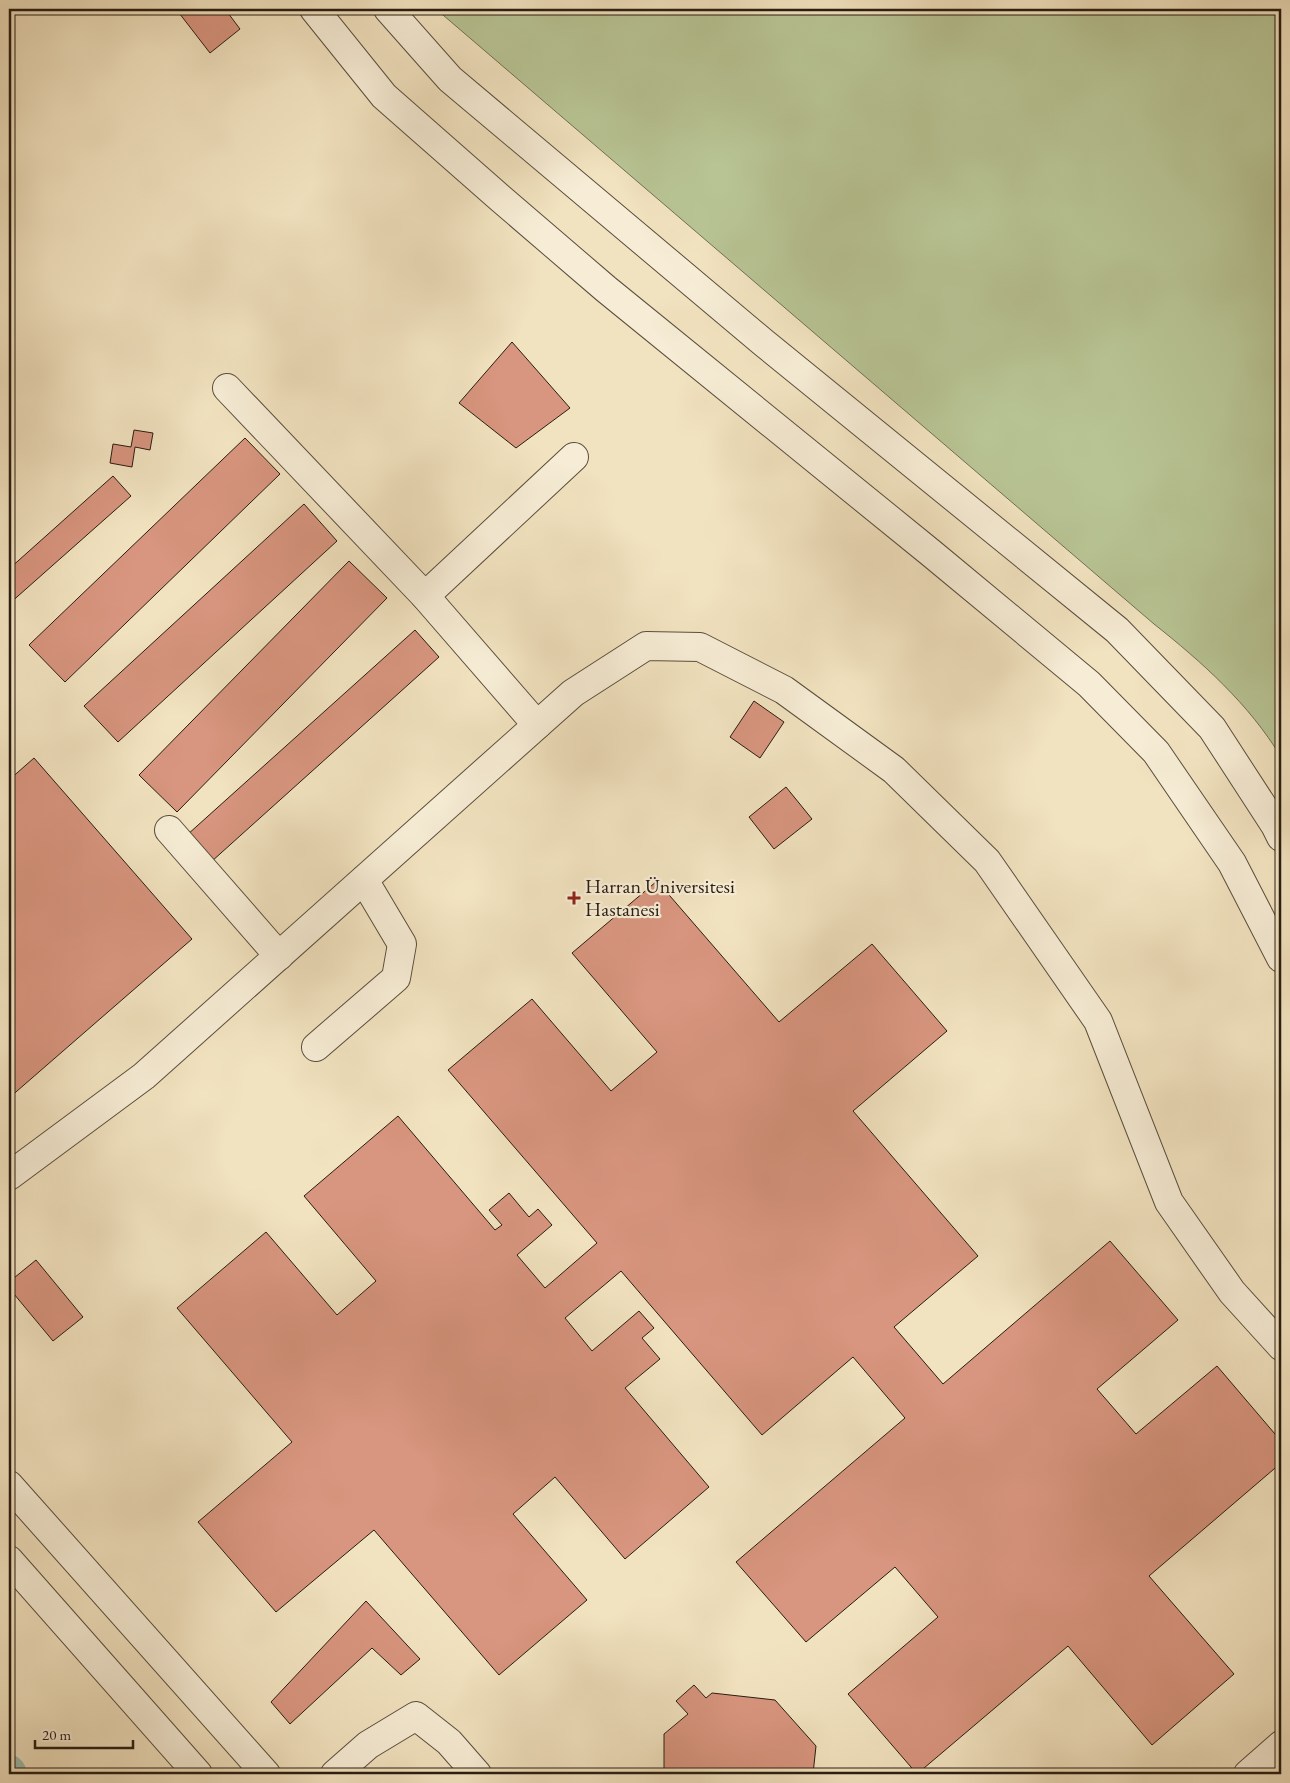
<svg xmlns="http://www.w3.org/2000/svg" width="1290" height="1783" viewBox="0 0 1290 1783" font-family="'EB Garamond',serif">
<style>
.green{fill:#b8c494;stroke:#707052}
.lines{fill:none;stroke-linecap:round;stroke-linejoin:round}
.canal{stroke:#9cbeaf;stroke-width:34}
.building{fill:#d8957f;stroke:#281d11}
.minor-casing{stroke:#5a4e3d;stroke-width:30}
.minor{stroke:#f7edd6;stroke-width:28}
.poi-dot{fill:#8f2418;stroke:#f7edd6;stroke-width:2}
.labels{text-anchor:middle;dominant-baseline:central;stroke-width:4.5;stroke-linejoin:round;paint-order:stroke}
.poi-label{font-size:20px;fill:#281d11;stroke:#f7edd6;text-anchor:start}
</style>
<rect width="100%" height="100%" fill="#f2e3c0"/>
<filter id="stains"><feTurbulence type="fractalNoise" baseFrequency=".004" numOctaves="4"/><feColorMatrix values="0 0 0 0 .2 0 0 0 0 .09 0 0 0 0 .02 0 0 0 .5 -.17"/></filter>
<radialGradient id="worn" r=".72"><stop offset=".6" stop-color="#630" stop-opacity="0"/><stop offset="1" stop-color="#630" stop-opacity=".3"/></radialGradient>
<path class="green" d="M436,9h845v748c-32,-53 -79,-95 -127,-133z"/>
<g class="lines">
<path class="canal" d="M9,1772l1,2"/>
</g>
<g class="building">
<path d="M176,9h49l15,20 -30,24z"/>
<path d="M512,342l58,66 -54,40 -57,-45z"/>
<path d="M134,430l19,3 -3,17 -15,-3 -3,20 -22,-4 3,-19 18,3z"/>
<path d="M245,438l35,36 -215,208 -36,-37z"/>
<path d="M113,476l18,20 -122,108v-35z"/>
<path d="M304,504l33,37 -219,201 -34,-36z"/>
<path d="M349,561l38,37 -210,214 -38,-37z"/>
<path d="M415,630l24,27 -228,205 -24,-27z"/>
<path d="M754,701l30,21 -24,36 -30,-21z"/>
<path d="M34,758l158,181 -183,159v-318z"/>
<path d="M786,787l26,32 -38,30 -25,-32z"/>
<path d="M657,881l122,141 93,-78 75,87 -94,80 125,145 -84,71 49,57 167,-143 68,79 -81,69 39,45 81,-68 64,75v22l-132,113 85,98 -82,71 -84,-99 -151,128 -69,-80 90,-77 -43,-50 -89,75 -70,-80 169,-144 -52,-61 -91,78 -141,-164 -56,47 27,33 47,-40 15,17 -12,10 18,21 -35,29 84,99 -84,72 -70,-82 -42,37 74,86 -88,75 -125,-145 -98,82 -78,-90 94,-80 -115,-134 89,-76 71,83 39,-34 -72,-85 94,-80 97,114 7,-5 -13,-15 20,-17 20,24 9,-8 14,16 -35,30 28,33 52,-45 -149,-173 84,-71 79,92 46,-39 -85,-99z"/>
<path d="M36,1260l47,57 -30,24 -44,-53v-6z"/>
<path d="M366,1601l54,58 -19,16 -29,-27 -82,76 -19,-22z"/>
<path d="M694,1685l12,13 6,-5 63,7 41,46 -3,28h-149v-40l24,-20 -12,-13z"/>
</g>
<g class="lines">
<g class="minor-casing">
<g id="minor">
<path d="M314,9l70,87 116,102 106,91 325,264 158,131 67,68 76,111 49,95"/>
<path d="M388,9l62,70 314,264 353,287 95,98 63,97 6,12"/>
<path d="M227,388l198,208 112,129"/>
<path d="M425,596l149,-139"/>
<path d="M169,830l110,126"/>
<path d="M316,1047l80,-69 6,-34 -38,-64"/>
<path d="M9,1176l135,-100 429,-383 73,-47 54,1 84,43 110,80 93,91 111,160 71,181 63,90 49,54"/>
<path d="M9,1485l257,289"/>
<path d="M9,1560l189,214"/>
<path d="M335,1774l33,-29 48,-29 33,26 28,32"/>
<path d="M1248,1774l33,-29"/>
</g>
</g>
<use href="#minor" class="minor"/>
</g>
<path class="poi-dot" d="M571.5 890.5h5v5h5v5h-5v5h-5v-5h-5v-5h5z"/>
<g class="labels">
<g class="poi-label">
<text x="585" y="886">Harran Üniversitesi<tspan x="585" dy="23">Hastanesi</tspan></text>
</g>
</g>
<rect width="1290" height="1783" fill="none" stroke="#f2e3c0" stroke-width="30"/>
<rect x="10" y="10" width="1270" height="1763" fill="none" stroke="#281d11" stroke-width="2.5"/>
<rect x="15" y="15" width="1260" height="1753" fill="none" stroke="#281d11"/>
<path d="M35 1740v8h98v-8" fill="none" stroke="#281d11" stroke-width="2.5"/>
<text x="42" y="1740" font-size="15" fill="#281d11" stroke="#f7edd6" stroke-width="4" paint-order="stroke">20 m</text>
<rect width="100%" height="100%" filter="url(#stains)"/>
<rect width="100%" height="100%" fill="url(#worn)"/>
</svg>
